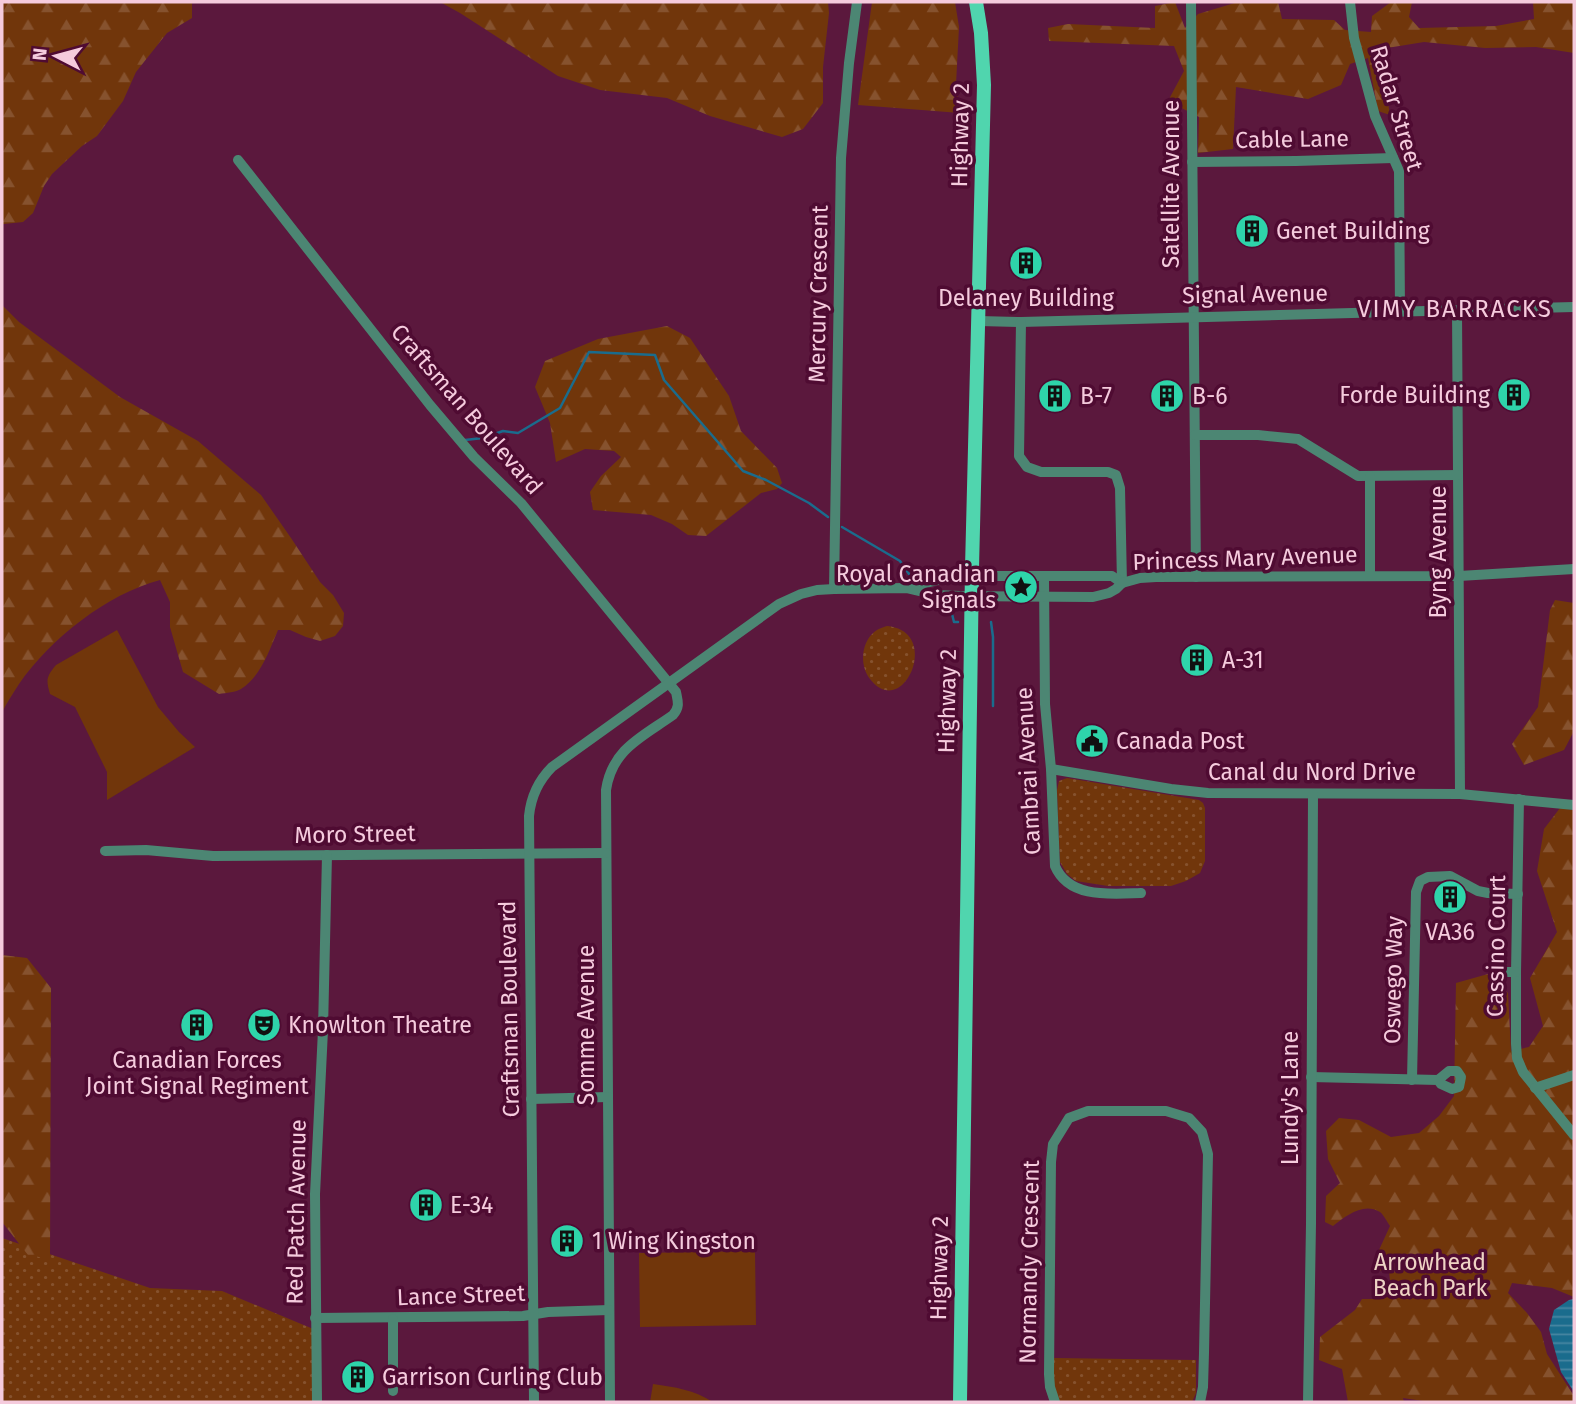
<svg xmlns="http://www.w3.org/2000/svg" width="1576" height="1404" viewBox="0 0 1576 1404" font-family="'Fira Sans',sans-serif">
<style>
.grass{fill:url(#grass-dots)}
.forest{fill:url(#forest-firs)}
.pitch{fill:#71360b}
.water{fill:url(#water-rules)}
.lines{fill:none;stroke-linecap:round;stroke-linejoin:round}
.stream{stroke:#1a6c8d;stroke-width:2.5}
.minor{stroke:#4c8673;stroke-width:10}
.major{stroke:#50d5ae;stroke-width:14}
.labels{text-anchor:middle;dominant-baseline:central;stroke-width:7;stroke-linejoin:round;paint-order:stroke}
.street-label{font-size:23px;fill:#f5cbdd;stroke:#4f0b32}
.poi-label{font-size:23px;fill:#f5cbdd;stroke:#4f0b32;text-anchor:start}
.park-label{font-size:23px;fill:#eed3c4;stroke:#4f0b32}
.neighbourhood-label{font-size:24px;letter-spacing:2px;fill:#f5cbdd;stroke:#4f0b32}
</style>
<defs>
<pattern id="grass-dots" width="8" height="8" patternUnits="userSpaceOnUse" patternTransform="scale(1.75)"><rect width="8" height="8" fill="#71360b"/><path d="M2 2h.1M6 6h.1" fill="none" stroke="#86522e" stroke-width="1.8" stroke-linecap="round"/></pattern>
<pattern id="forest-firs" width="22" height="20" patternUnits="userSpaceOnUse" patternTransform="scale(1.75)"><rect width="22" height="20" fill="#71360b"/><path d="M5 1l3.5 6h-7zM16 11l3.5 6h-7z" fill="#86522e"/></pattern>
<pattern id="water-rules" width="6" height="5" patternUnits="userSpaceOnUse" patternTransform="scale(1.75)"><rect width="6" height="5" fill="#1a6c8d"/><path d="M0 2.5h6" fill="none" stroke="#4786a2"/></pattern>
</defs>
<rect width="100%" height="100%" fill="#5b183d"/>
<g class="grass">
<path d="M887,626c56,5 16,96 -17,53 -11,-14 -9,-39 7,-49 3,-2 7,-3 10,-4z"/>
<path d="M1067,778l132,22 4,3 2,5v53l-5,12 -14,8 -15,5h-63l-32,-5 -9,-7 -7,-12 -3,-72 2,-9z"/>
<path d="M2,1238l148,50 72,3 96,40v71h-316z"/>
<path d="M1054,1358l142,2v33l-4,9h-135l-3,-11z"/>
</g>
<g class="forest">
<path d="M2,2h190v16l-25,15 -31,39 -13,29 -26,35 -15,10 -30,28 -8,12 -11,27 -10,9 -19,2h-2z"/>
<path d="M440,2h388l1,11 -6,54v36l-20,26 -21,8 -72,-21 -43,-18 -67,-8 -42,-14 -98,-63z"/>
<path d="M872,2h83l4,25 -3,57 4,29 -102,-8z"/>
<path d="M1175,2l10,26 13,-14 40,-12h40l4,17 52,1 11,10 26,2 1,-16 19,-14h21l-3,15 10,11 77,-2 38,-7 -1,-17h41v51l-38,-6 -51,1 -61,-6 -37,6 -1,43 4,24 -12,-4 -10,-53 -18,6 -9,21 -33,14 -72,-12 -3,62 -35,4 1,-36 -31,-16 16,-30 -10,-25 -125,-5 -1,-13 20,-4 87,4v-22z"/>
<path d="M2,305l17,17 101,75 78,44 63,54 30,43 29,44 13,13 11,18 -1,13 -8,10 -15,5 -14,-4 -16,-7h-12c-9,21 -17,46 -37,59 -5,3 -15,4 -22,5l-36,-22 -13,-45v-25l-10,-22c-53,14 -110,59 -141,104 -6,9 -12,19 -17,28z"/>
<path d="M667,326l23,12 39,58 12,35 36,37 5,15 -5,6 -16,4 -55,43 -18,-1 -16,-11 -21,-9 -58,-5 -3,-18 11,-16 20,-19 -7,-6 -29,-2 -29,13 -6,-39 -15,-36 10,-26 53,-22z"/>
<path d="M1555,600l19,3v128l-10,19 -40,15 -12,-21 26,-37 12,-97z"/>
<path d="M1560,808l14,2v487l-22,-9 -40,-5 -4,10 19,20 14,19 6,22 27,42v6h-144l-27,-4 1,4h-56l-6,-33 -23,-9 1,-23 35,-27 7,-11h21l8,-8 -2,-20 -14,-1 -1,-9 16,-35c-3,-4 -6,-11 -10,-14 -17,-10 -34,4 -47,14l-8,-4 1,-26 14,-13 -12,-24 -2,-28 13,-13 20,2 32,17 28,-4 20,-17 15,-20 2,-113 32,-9 20,19 3,58 18,-4 14,-21 -13,-48 27,-46 -20,-61 7,-42z"/>
<path d="M2,955l25,3 24,30 -1,271 -22,-4 -26,-33z"/>
</g>
<g class="pitch">
<path d="M117,630l41,77 21,25 16,15 -88,53v-28l-32,-65 -25,-13c-4,-14 -4,-17 6,-29z"/>
<path d="M755,1251l1,74 -116,2 -1,-74z"/>
<path d="M653,1384c22,3 41,6 60,18h-63z"/>
</g>
<path class="water" d="M1574,1299v93l-13,-20 -12,-43 5,-19 15,-10z"/>
<g class="lines">
<g class="stream">
<path d="M465,440l18,-2 20,-7 15,2 42,-25 29,-56 66,3 9,25 79,91 23,9 43,23 19,14"/>
<path d="M842,527l58,34 9,13"/>
<path d="M926,605l26,9 2,8h4"/>
<path d="M991,622l2,15v69"/>
</g>
<g class="minor">
<path d="M1191,2l5,575"/>
<path d="M1350,2l4,36 21,78 24,55 1,141"/>
<path d="M238,160l192,245 44,52 47,46 155,189c2,10 4,15 -3,23 -31,22 -61,34 -67,75l4,612"/>
<path d="M1192,162l104,-1 97,-3"/>
<path d="M1457,310l3,484"/>
<path d="M979,321l42,1 553,-15"/>
<path d="M1021,322l-2,134 8,11 14,5h67l8,3 4,13 2,95"/>
<path d="M1195,435h63l40,4 60,37 100,-1"/>
<path d="M1370,575v-99"/>
<path d="M1044,576l1,128 6,65 4,97c14,33 56,28 86,27"/>
<path d="M907,588l42,-11 23,-1h140l10,7"/>
<path d="M834,589l7,-431 8,-95 8,-61"/>
<path d="M1051,769l120,20 37,4 252,1 114,11"/>
<path d="M1519,799l-3,173v72l1,14 6,14 51,63"/>
<path d="M105,851l41,-1 67,6 393,-3"/>
<path d="M1500,972h16"/>
<path d="M1311,1077l127,3 3,4 11,5 7,-2 2,-10 -4,-6h-8l-11,9"/>
<path d="M1412,1080l4,-188 4,-11 8,-4 22,-1 28,15 10,2 30,1"/>
<path d="M1535,1088l39,-13"/>
<path d="M531,1099l77,-2"/>
<path d="M315,1318l208,-2 25,-4 61,-2"/>
<path d="M393,1319v72"/>
<path d="M317,1402l-2,-208 8,-164 4,-175"/>
<path d="M534,1402l-5,-586c2,-20 9,-35 23,-49l227,-163 22,-10 16,-4 17,-1 72,-1 30,7 24,1 133,1 16,-4 7,-4 6,-6 18,-5 16,-1 303,-1 115,-7"/>
<path d="M1055,1402l-5,-15 -1,-13 2,-212 2,-18 16,-26 19,-7h78l23,7 13,14 6,22 -4,199 -1,34 -3,15"/>
<path d="M1308,1402l3,-178 2,-430"/>
</g>
<path class="major" d="M960,1402l12,-834 12,-483 -3,-52 -5,-31"/>
</g>
<defs>
<g id="building-disc" transform="scale(1.75)"><circle r="9.5" fill="#2ed4aa" stroke="#4f0b32"/><path d="M-4-6H4V6H1V3H-1V6H-4ZM-2.5-4.3h1.7v1.8h-1.7ZM.8-4.3h1.7v1.8H.8ZM-2.5-1h1.7V.8h-1.7ZM.8-1h1.7V.8H.8Z" fill="#111"/></g>
<g id="sight-disc" transform="scale(1.75)"><circle r="9.5" fill="#2ed4aa" stroke="#4f0b32"/><path d="M0-6L1.8-2.2L6-1.7L2.9 1.2L3.7 5.4L0 3.3L-3.7 5.4L-2.9 1.2L-6-1.7L-1.8-2.2Z" fill="#111"/></g>
<g id="civic-disc" transform="scale(1.75)"><circle r="9.5" fill="#2ed4aa" stroke="#4f0b32"/><path d="M-.6-6.5H3V-4.5H.6V-3L4-1V1h2V6H-6V1h2V-1L-.6-3ZM-1.2 2.5V6h2.4V2.5Z" fill="#111"/></g>
<g id="theatre-disc" transform="scale(1.75)"><circle r="9.5" fill="#2ed4aa" stroke="#4f0b32"/><path d="M-5-5.5Q0-4 5-5.5V0Q5 5 0 6Q-5 5-5 0ZM-3.3-2.5H-1v1.5H-3.3ZM1-2.5H3.3v1.5H1ZM-2.8 1Q0 5.5 2.8 1Z" fill="#111"/></g>
</defs>
<g fill-rule="evenodd">
<use href="#building-disc" x="1252" y="231"/>
<use href="#building-disc" x="1026" y="263"/>
<use href="#building-disc" x="1514" y="395"/>
<use href="#building-disc" x="1055" y="396"/>
<use href="#building-disc" x="1167" y="396"/>
<use href="#sight-disc" x="1021" y="587"/>
<use href="#building-disc" x="1197" y="660"/>
<use href="#civic-disc" x="1092" y="741"/>
<use href="#building-disc" x="1450" y="897"/>
<use href="#building-disc" x="197" y="1025"/>
<use href="#theatre-disc" x="264" y="1025"/>
<use href="#building-disc" x="426" y="1205"/>
<use href="#building-disc" x="567" y="1241"/>
<use href="#building-disc" x="358" y="1377"/>
</g>
<g class="labels">
<g class="street-label">
<text transform="translate(1397 108) rotate(73)">Radar Street</text>
<text transform="translate(960 135) rotate(-89)">Highway 2</text>
<text transform="translate(1292 139) rotate(-1)">Cable Lane</text>
<text transform="translate(1171 184) rotate(-90)">Satellite Avenue</text>
<text transform="translate(818 294) rotate(-89)">Mercury Crescent</text>
<text transform="translate(1255 294) rotate(-1)">Signal Avenue</text>
<text transform="translate(467 409) rotate(49)">Craftsman Boulevard</text>
<text transform="translate(1438 552) rotate(-90)">Byng Avenue</text>
<text transform="translate(1245 558) rotate(-2)">Princess Mary Avenue</text>
<text transform="translate(947 701) rotate(-89)">Highway 2</text>
<text transform="translate(1028 771) rotate(-93)">Cambrai Avenue</text>
<text x="1312" y="772">Canal du Nord Drive</text>
<text transform="translate(355 834) rotate(-1)">Moro Street</text>
<text transform="translate(1496 946) rotate(-89)">Cassino Court</text>
<text transform="translate(1393 980) rotate(-89)">Oswego Way</text>
<text transform="translate(509 1009) rotate(-91)">Craftsman Boulevard</text>
<text transform="translate(586 1025) rotate(-90)">Somme Avenue</text>
<text transform="translate(1290 1098) rotate(-90)">Lundy's Lane</text>
<text transform="translate(296 1212) rotate(-89)">Red Patch Avenue</text>
<text transform="translate(1029 1262) rotate(-89)">Normandy Crescent</text>
<text transform="translate(939 1268) rotate(-89)">Highway 2</text>
<text transform="translate(461 1295) rotate(-2)">Lance Street</text>
</g>
<g class="poi-label">
<text x="1276" y="231">Genet Building</text>
<text x="1026" y="298" text-anchor="middle">Delaney Building</text>
<text x="1490" y="395" text-anchor="end">Forde Building</text>
<text x="1080" y="396">B-7</text>
<text x="1192" y="396">B-6</text>
<text x="996" y="574" text-anchor="end">Royal Canadian<tspan x="996" dy="26">Signals</tspan></text>
<text x="1222" y="660">A-31</text>
<text x="1116" y="741">Canada Post</text>
<text x="1450" y="932" text-anchor="middle">VA36</text>
<text x="288" y="1025">Knowlton Theatre</text>
<text x="197" y="1060" text-anchor="middle">Canadian Forces<tspan x="197" dy="26">Joint Signal Regiment</tspan></text>
<text x="450" y="1205">E-34</text>
<text x="592" y="1241">1 Wing Kingston</text>
<text x="382" y="1377">Garrison Curling Club</text>
</g>
<g class="park-label">
<text x="1430" y="1262">Arrowhead<tspan x="1430" dy="26">Beach Park</tspan></text>
</g>
<g class="neighbourhood-label">
<text x="1455" y="309">VIMY BARRACKS</text>
</g>
</g>
<rect width="1576" height="1404" fill="none" stroke="#f5cbdd" stroke-width="7"/>
<g transform="translate(56 56) rotate(276)" stroke="#4f0b32" stroke-width="5" paint-order="stroke">
<path d="M0-5L12 26L0 18L-12 26Z" fill="#f5cbdd"/>
<text y="-10" font-size="19" font-weight="bold" text-anchor="middle" fill="#f5cbdd">N</text>
</g>
</svg>
